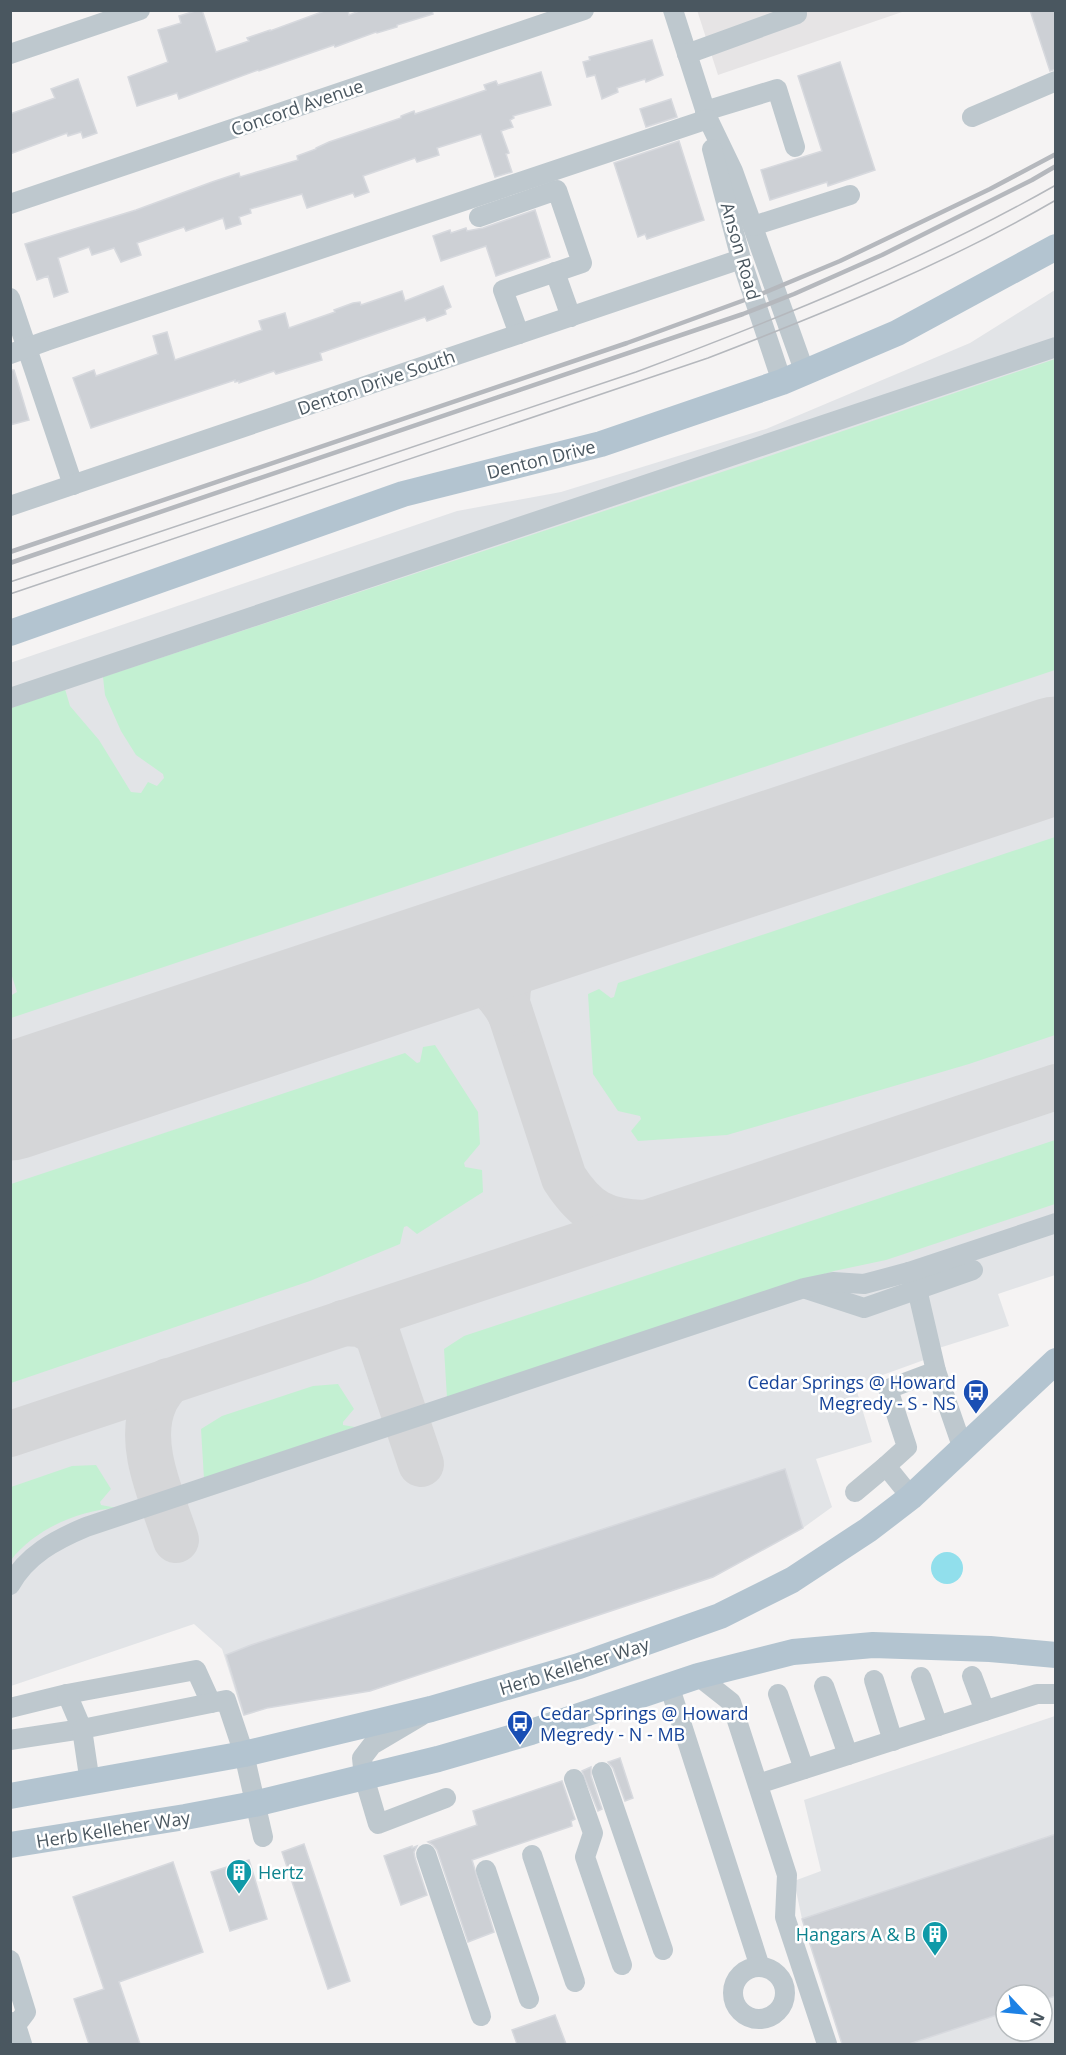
<svg xmlns="http://www.w3.org/2000/svg" width="1066" height="2055" viewBox="0 0 1066 2055" font-family="'Open Sans',sans-serif">
<style>
.education{fill:#e6e4e5}
.airport{fill:#e2e4e7;fill-rule:evenodd}
.green{fill:#c3f0d2}
.water{fill:#91dfec}
.lines{fill:none;stroke-linecap:round;stroke-linejoin:round}
.taxiway{stroke:#d5d6d8;stroke-width:46}
.runway{stroke:#d5d6d8;stroke-width:117}
.building{fill:#cdd0d5;stroke:#d7d9de;stroke-width:1.5}
.minor{stroke:#bec8ce;stroke-width:20}
.major{stroke:#b3c4d0;stroke-width:26}
.tram{stroke:#b5b8bd;stroke-width:1.5}
.rail{stroke:#b5b8bd;stroke-width:4.5}
.labels{text-anchor:middle;dominant-baseline:central;stroke-width:5;stroke-linejoin:round;paint-order:stroke}
.street-label{font-size:18px;fill:#4a5760;stroke:#fff}
.transit-label{font-size:18px;fill:#164399;stroke:#fff;text-anchor:end}
.culture-label{font-size:18px;fill:#0d838f;stroke:#fff;text-anchor:start}
</style>
<rect width="100%" height="100%" fill="#f5f3f3"/>
<path class="education" d="M697,10l208,1 -187,64z"/>
<g class="airport">
<path d="M1055,290v985l-57,19 11,32 -86,27 1,7 -69,25 17,57 -56,17 16,48 -29,21 -90,49 -343,114 -103,17 -24,7 -21,-66 -28,-25 -183,62 -1,-1023 447,-152 104,-19 205,-63 204,-86z"/>
<path d="M1055,1716v328h-213l-40,-125 -8,-38 27,-10 -17,-71zM1006,1995h36v36h-36z"/>
</g>
<g class="green">
<path d="M1055,359v311l-1044,348 -1,-22 7,-4 -7,-22 1,-262 54,-19 5,17 29,34 32,52 10,1 7,-11 9,4 7,-8 -1,-4 -27,-19 -15,-24 -16,-36 -2,-18 649,-215z"/>
<path d="M1055,837v198l-86,29 -242,71 -89,6 -7,-10 10,-12 -1,-3 -22,-5 -25,-37 -5,-80 11,-5 12,9 3,-1 4,-14z"/>
<path d="M435,1045l43,67 2,32 -16,19 1,4 17,3 1,22 -66,42 -10,-8 -3,1 -4,17 -90,37 -299,102v-199l394,-131 12,10 3,-1 3,-15z"/>
<path d="M1055,1140v64l-169,56 -52,11 -387,127 -3,-49 20,-13z"/>
<path d="M338,1384l16,25 -11,13v3l12,2 -151,52 -3,-50 21,-13 91,-30z"/>
<path d="M96,1465l15,24 -11,13 1,3 16,3c-39,2 -83,22 -106,52v-73l61,-21z"/>
</g>
<circle class="water" cx="947" cy="1568" r="16"/>
<g class="lines">
<g class="taxiway">
<path d="M543,925c-23,21 -36,47 -36,78l57,175c22,34 40,44 80,45"/>
<path d="M419,966c40,-4 72,11 91,47"/>
<path d="M343,1323l18,1 16,9 44,131"/>
<path d="M168,1381c-4,6 -10,13 -13,20 -20,42 8,98 21,139"/>
<path d="M10,1434l1046,-347"/>
</g>
<path class="runway" d="M10,1102l1046,-347"/>
</g>
<g class="building">
<path d="M202,10l14,42 33,-11 -2,-3 23,-8v1l57,-21h21l1,5 13,-5h70l1,4 -36,11v2l-20,6 -1,-1 -41,15 -1,-2 -75,26 -1,-1 -79,29 -2,-6 -40,13 -9,-29 40,-15 -10,-32 23,-7 -2,-7 16,-5z"/>
<path d="M1030,10h26v59l-6,2z"/>
<path d="M652,40l11,35 -17,7 -1,-3 -28,9 1,4 -16,7 -7,-24 -8,2 -4,-15 7,-2 -1,-3z"/>
<path d="M840,62l35,108 -47,16 -1,-4 -57,18 -9,-30 61,-19 -24,-75z"/>
<path d="M541,72l10,33 -38,11 1,2 -4,2 3,7 -12,4 8,22 -3,1 6,18 -17,5 -14,-43 -44,14 2,7 -22,7 -2,-4 -52,18 6,16 -14,5 -2,-4 -46,15 -5,-14 -52,15 1,4 -12,4 2,7 -15,5 -3,-11 -37,13 -2,-4 -47,16 4,12 -20,7 -7,-14 -22,7 -3,-8 -31,11 10,34 -14,5 -6,-21 -11,4 -12,-36 111,-34 76,-28 27,-9 1,4 58,-17 -1,-4 19,-7v-1l13,-6 72,-24v-2l13,-5 1,3 71,-24 -2,-5 12,-4 2,4z"/>
<path d="M78,79l19,54 -14,5 -2,-6 -13,4 -1,-3 -57,21v-40l45,-16 -4,-9z"/>
<path d="M671,99l6,18 -31,10 -6,-18z"/>
<path d="M679,141l25,79 -57,19 -2,-5 -7,3 -24,-74z"/>
<path d="M535,210l15,47 -54,19 -10,-30 -45,15 -8,-25 17,-6 1,3 15,-5 1,3 16,-3z"/>
<path d="M443,286l8,21 -6,3 1,4 -19,7 -2,-4 -105,36 2,7 -46,14 -2,-3 -35,12v-2l-4,1v-2l-144,48 -18,-50 21,-8 2,6 62,-22 -5,-18 14,-4 8,28 87,-30 -3,-9 26,-8 4,15 46,-16 -1,-2 19,-7 7,-1 1,3 41,-14 3,10z"/>
<path d="M10,370h4l15,50 -19,5z"/>
<path d="M785,1469l18,59 -90,49 -343,114 -103,17 -23,7 -18,-60 25,-10z"/>
<path d="M620,1758l13,40 -8,3 -12,-33 -5,-6z"/>
<path d="M591,1767v9l11,33 -4,2 -16,-40z"/>
<path d="M562,1781l13,38 -4,2 1,5 -100,34 22,72 -26,10 -31,-92 -4,-5 -5,-3 49,-17 -4,-14z"/>
<path d="M1056,1834v162l-14,4v-5h-36v17l-97,32h-67l-40,-125z"/>
<path d="M304,1844l46,137 -22,8 -46,-137z"/>
<path d="M412,1846v2l5,-2 -3,6 1,6 12,37 -26,10 -17,-49z"/>
<path d="M249,1860l18,59 -37,12 -19,-59z"/>
<path d="M173,1862l30,90 -84,30 21,62h-51l-15,-45 30,-10 -31,-92z"/>
<path d="M555,2015l11,29h-49l-5,-14z"/>
</g>
<g class="lines">
<g class="minor">
<path d="M673,10l35,109 25,52 72,202"/>
<path d="M10,54l130,-44"/>
<path d="M687,54l110,-40"/>
<path d="M705,111l72,-22 18,58"/>
<path d="M972,117l84,-36"/>
<path d="M712,149l29,110 41,123"/>
<path d="M10,204l574,-194"/>
<path d="M479,217l78,-27 25,73 -79,27 16,44"/>
<path d="M753,226l97,-31"/>
<path d="M555,272l16,45"/>
<path d="M10,298l63,187"/>
<path d="M10,354l36,-13 662,-222"/>
<path d="M10,506l731,-247"/>
<path d="M10,698l1046,-351"/>
<path d="M909,1272l8,17 19,82 27,78"/>
<path d="M806,1289l58,19 109,-38"/>
<path d="M855,1492l31,-26"/>
<path d="M911,1497l-25,-31 21,-19 -19,-58 48,-18"/>
<path d="M10,1585c17,-30 45,-45 76,-58l718,-239 29,-6 31,2 45,-12 147,-49"/>
<path d="M698,1676l33,26 56,173 -2,42 42,127"/>
<path d="M972,1676l13,35"/>
<path d="M921,1677l17,49"/>
<path d="M874,1680l19,61"/>
<path d="M669,1685l91,282"/>
<path d="M824,1686l24,69"/>
<path d="M778,1694l26,75"/>
<path d="M10,1708l57,-14 129,-24 15,33"/>
<path d="M421,1716l-49,29 -10,13 2,19 14,47 68,-26"/>
<path d="M10,1740l72,-11 -15,-35"/>
<path d="M602,1772l61,178"/>
<path d="M574,1779l19,54 -8,24 37,108"/>
<path d="M90,1783l-8,-54 144,-29 18,54 19,83"/>
<path d="M758,1784l279,-90h19"/>
<path d="M426,1854l55,162"/>
<path d="M532,1855l43,127"/>
<path d="M486,1870l43,129"/>
<path d="M10,1960l16,52 -6,8 -10,4"/>
<circle cx="759" cy="1993" r="26"/>
<path d="M15,2022l7,22"/>
</g>
<g class="major">
<path d="M10,633l393,-139 198,-50 181,-62 115,-49 159,-86"/>
<path d="M10,1796l234,-42 187,-45 148,-43 141,-50 72,-36 76,-50 43,-33 145,-136"/>
<path d="M10,1845l175,-28 69,-13 184,-45 93,-27 167,-56 95,-24 80,-7 117,4 66,6"/>
</g>
<g class="tram">
<path d="M10,582l626,-210c144,-54 286,-111 420,-187"/>
<path d="M10,594l698,-236c119,-46 238,-94 348,-158"/>
</g>
<g class="rail">
<path d="M10,552l617,-209 134,-49 79,-33 150,-72 66,-35"/>
<path d="M10,563l733,-249 51,-20 88,-39 150,-75 24,-14"/>
</g>
</g>
<defs>
<g id="bus-pin" transform="scale(1.35)"><path d="M0 17L-7.5 6A9.5 9.5 0 1 1 7.5 6Z" fill="#1a4fb4" stroke="#fff"/><path d="M-5-6H5V4H4V6H2V4H-2V6H-4V4H-5ZM-3.5-4V0h7V-4ZM-3.5 1.2v1.5H-2V1.2ZM2 1.2v1.5H3.5V1.2Z" fill="#fff"/></g>
<g id="building-pin" transform="scale(1.35)"><path d="M0 17L-7.5 6A9.5 9.5 0 1 1 7.5 6Z" fill="#0f9aa8" stroke="#fff"/><path d="M-4-6H4V6H1V3H-1V6H-4ZM-2.5-4.3h1.7v1.8h-1.7ZM.8-4.3h1.7v1.8H.8ZM-2.5-1h1.7V.8h-1.7ZM.8-1h1.7V.8H.8Z" fill="#fff"/></g>
</defs>
<g fill-rule="evenodd">
<use href="#bus-pin" x="976" y="1392"/>
<use href="#bus-pin" x="520" y="1723"/>
<use href="#building-pin" x="239" y="1872"/>
<use href="#building-pin" x="935" y="1934"/>
</g>
<g class="labels">
<g class="street-label">
<text transform="translate(297 107) rotate(-19)">Concord Avenue</text>
<text transform="translate(741 251) rotate(74)">Anson Road</text>
<text transform="translate(376 382) rotate(-19)">Denton Drive South</text>
<text transform="translate(541 459) rotate(-14)">Denton Drive</text>
<text transform="translate(574 1666) rotate(-17)">Herb Kelleher Way</text>
<text transform="translate(113 1829) rotate(-9)">Herb Kelleher Way</text>
</g>
<g class="transit-label">
<text x="956" y="1382">Cedar Springs @ Howard<tspan x="956" dy="21">Megredy - S - NS</tspan></text>
<text x="540" y="1713" text-anchor="start">Cedar Springs @ Howard<tspan x="540" dy="21">Megredy - N - MB</tspan></text>
</g>
<g class="culture-label">
<text x="258" y="1872">Hertz</text>
<text x="916" y="1934" text-anchor="end">Hangars A &amp; B</text>
</g>
</g>
<rect width="1066" height="2055" fill="none" stroke="#4a5760" stroke-width="24"/>
<g transform="translate(1024 2013) rotate(116)"><circle r="28" fill="#ffffff" stroke="#b7bcbf" stroke-width="1.5"/>
<path d="M0-4.5L10 22L0 15L-10 22Z" fill="#1c81e5"/>
<text y="-9" font-size="16" font-weight="bold" text-anchor="middle" fill="#4a5760">N</text>
</g>
</svg>
